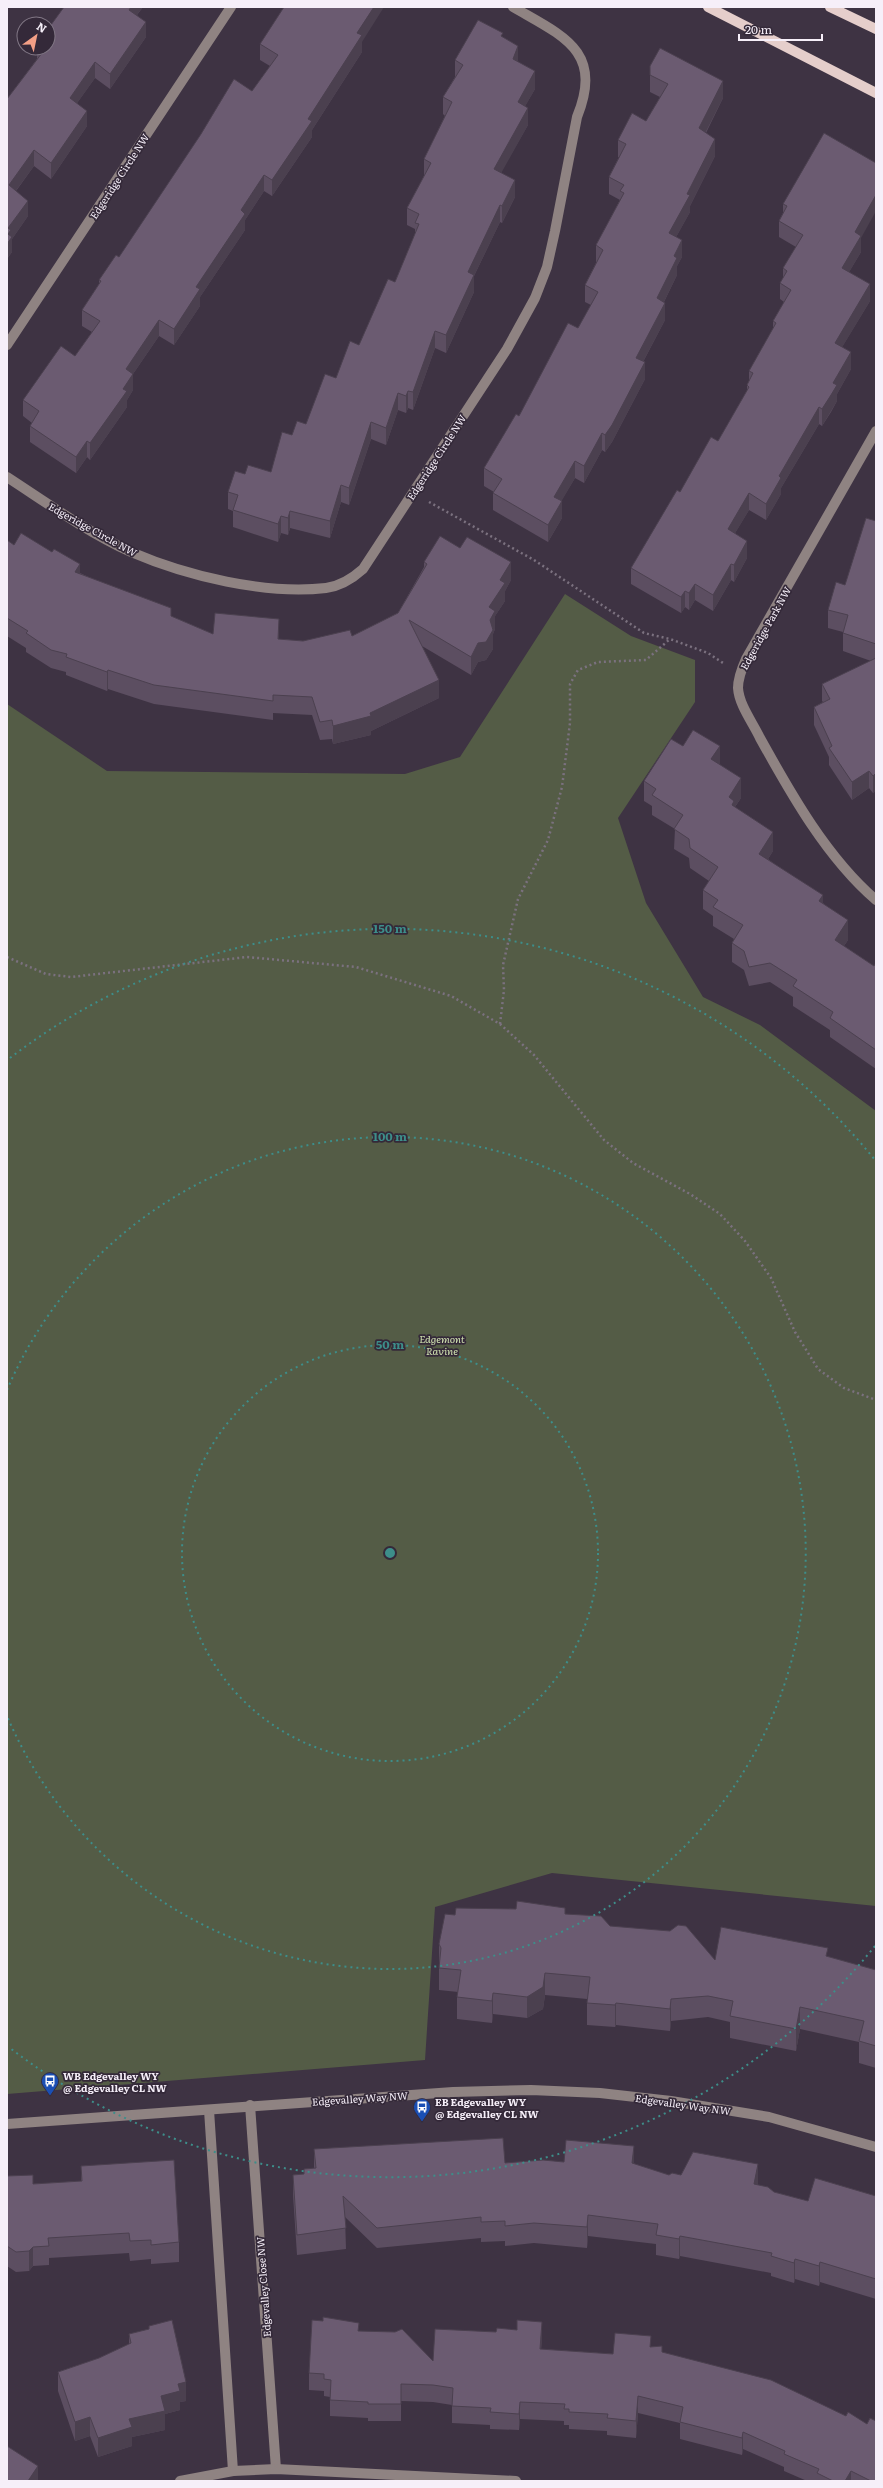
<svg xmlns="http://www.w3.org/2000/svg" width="883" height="2488" viewBox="0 0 883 2488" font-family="Literata,serif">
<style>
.green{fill:#545c46}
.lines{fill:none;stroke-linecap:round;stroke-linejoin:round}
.path{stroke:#7b717f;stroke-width:2.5;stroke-dasharray:2 3;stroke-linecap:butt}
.minor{stroke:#8f8382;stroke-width:10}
.major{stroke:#e5cecb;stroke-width:10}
.wall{fill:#5c4e61}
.shaded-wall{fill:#4b404f}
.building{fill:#6b5b71;stroke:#4b404f}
.ring{fill:none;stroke:#3d8e8a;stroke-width:2;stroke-dasharray:2 4}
.labels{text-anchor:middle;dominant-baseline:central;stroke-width:3.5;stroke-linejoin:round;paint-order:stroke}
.street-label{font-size:10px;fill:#f6eff9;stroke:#342939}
.park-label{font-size:10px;font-style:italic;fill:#d3e5b2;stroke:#342939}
.poi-label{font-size:10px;font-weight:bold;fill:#f6eff9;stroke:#342939;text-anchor:start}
.centre{fill:#3d8e8a;stroke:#342939;stroke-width:2}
.ring-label{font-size:12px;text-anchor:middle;font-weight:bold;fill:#3d8e8a;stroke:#342939;stroke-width:3.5;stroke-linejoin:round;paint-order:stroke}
</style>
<rect width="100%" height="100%" fill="#3e3343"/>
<path class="green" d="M565,594l66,42 64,24v42l-77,116 28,85 57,94 57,28 116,86v795l-324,-33 -117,34 -10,153 -418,34v-1390l100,67 298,3 55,-17z"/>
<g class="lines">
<g class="path">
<path d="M429,502l105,58 110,73 26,6 38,14 15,10"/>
<path d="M7,957l39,17 25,3 176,-20 109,10 95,29 49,28 34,31 70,85 29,23 57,31 30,20 25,27 26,37 24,54 23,37 26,19 32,12"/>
<path d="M500,1024l4,-34 -1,-25 15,-66 30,-59 14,-53 8,-64v-39l8,-14 20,-8 48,-2 24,-21"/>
</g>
<g class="minor">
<path d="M7,345l224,-338"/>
<path d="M876,431l-130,228c-4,9 -8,19 -8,29 1,17 15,35 22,50 31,56 67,120 116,162"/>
<path d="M7,477c40,26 80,55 124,75 56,24 134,43 195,36 15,-2 27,-10 37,-19l144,-220 28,-51 12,-31 8,-36 22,-114c27,-66 -14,-81 -64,-110"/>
<path d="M250,2105l26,364"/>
<path d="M209,2110l24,361"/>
<path d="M7,2124l446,-32 78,-2 69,3 71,8 98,16 107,30"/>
<path d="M180,2481l53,-10 43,-2 240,12"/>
</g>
<g class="major">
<path d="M708,7l168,86"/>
<path d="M830,7l46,22"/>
</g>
</g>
<g class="wall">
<path d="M64,7h79l-6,8 9,22 -36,52 -15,-11 -18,25 10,23 -36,53 -17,-13 -18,25 12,25 -16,23v13l-5,7v-160l30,-40v-11h11z"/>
<path d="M503,37l15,25 17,27 -10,17 3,19 -27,47 14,25 -13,26 -2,-1 -26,54v16l-28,61 -11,-5 -22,62 -5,-2 -2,5 -8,-3 -12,35 -15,-6 -22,66 -8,-3 -11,36 -40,-10 -2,7 -7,-2 -3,9 -45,-15v-16l-5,-2v-17l17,-18 26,-2 21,-37 14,-11 53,-79 36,-63 20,-48v-5l-8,-4v-17l17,-32v-17l21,-43 -2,-2v-17l12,-20v-17z"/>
<path d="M362,42v10l-50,78v7l-40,59 -8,-5 -19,29v10l-45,67v9l-26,39 -15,-9 -26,38v16l-6,10v7l-37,53 -3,-3 -11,16 -46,-31v-16l2,-3 -9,-7v-16l52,-44 17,-24 -10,-6v-16l17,-26v-4l20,-23 133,-166 18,-25 -10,-6v-16z"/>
<path d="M650,66l73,32 -17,35 9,23 -25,50v6l-14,25 6,20 -5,9v9l-13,27 1,18 -22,42 2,17 -33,63 -7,10 -3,-2 -18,33 -9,-5 -14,23 1,17 -14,24 -55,-32v-17l1,-1 -10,-6v-18l94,-140 13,-23 -6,-3v-17l11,-22v-18l24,-45 -11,-6v-17l10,-20h-1v-17l28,-19 14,-24 -10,-5z"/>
<path d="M783,204l78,34v14l-12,20 21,29 -28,46 9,22 -14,25v7l-6,11 -9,14 -3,-2 -38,64v6l-15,26 -17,-10 -14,23 12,25 -13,24 -3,-2 -18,31 -18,-11 -6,10 -4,-3 -4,6 -50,-29v-16l49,-76 38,-51 29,-50v-6l2,-4v-10l24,-42v-8l11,-19 -4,-3v-16l3,-5v-10l13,-21 -17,-10v-16l4,-8z"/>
<path d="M876,521v270l-3,2 -4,-5 -17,12 -23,-35v-8l-15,-32v-18l9,-5 -1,-1v-17l49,-23 -28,-10v-19l-15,-4v-18l17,-25z"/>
<path d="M7,540l7,5 66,28 91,43 42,18 66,5 24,2 49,-5 46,-23 26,-46v-5l87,18 -6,11v10l-10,15v13l-2,5v15l-7,11 -8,2 -7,13 -49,-29 17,52 -68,33v4l-38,9 -1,-5 -12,1 -8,-25 -39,-2v7l-119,-16 -46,-15 -1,2 -41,-16v-3l-15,-4 -25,-16v-4l-19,-12z"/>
<path d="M683,746l37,19 21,33 -6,9 38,44 -5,8 55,44 25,37 -4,6 30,20 2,-3v106l-46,-32v-7l-37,-24v-9l-23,-15 -21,4 -5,-16 -12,-8v-19l2,-4 -21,-13v-10l-10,-7v-19l6,-9 -19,-13 -1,-10 -15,-9 1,-20 -23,-14v-9l-8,-5v-20z"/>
<path d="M565,1914l45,12 105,34 113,-3 48,13v98l-17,-5v-21l-59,-13 -4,22 -66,-13v-16l-22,-5 -37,4 -1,10 -54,-6 -1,2 -28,-2v-26l-42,-4 -2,14 -16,9 -34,-4 -1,9 -35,-4v-22l1,-5 -19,-2v-46l16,-29z"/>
<path d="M314,2149l191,14 59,-1 70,2 35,11h12l76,10 17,7 34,9 68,-5v103l-56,-17 -1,4 -24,-7 -1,4 -23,-7v-3l-91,-17 -1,3 -23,-4v-11l-68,-8 -1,12 -53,-5 -29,3v-5l-24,1v-4l-104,10 -32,-31 1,32 -49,6 -4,-60v-20l11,-1 10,-6z"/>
<path d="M81,2166l98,76v20l-28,2v-5l-21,2 -1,-8 -80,5v7l-16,1 -4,5 -13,1 -9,-6v-90l26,8 48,-3z"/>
<path d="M149,2326l37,75 -6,1v8l-15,4v16l-33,7v9l-34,11 -8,-21 -15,5 -17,-50v-19l41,-14 30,-14v-10l20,-4z"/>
<path d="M359,2331l74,30 109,-23 -1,11 72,5 38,-7 11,5 214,129h-69l-23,-10v-4l-41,-18 -1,6 -62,-16v-16l-42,-10 -2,25 -29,-3v-4l-38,-2v-4h-5v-4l-44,-2 -1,11 -29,-1v-4l-38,-2v-18l-19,-3 -32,-1v20h-33v-3l-38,-2v-19l-6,-1v-5l-15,-1v-17z"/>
</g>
<g class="shaded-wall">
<path d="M131,7h12l-14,18v-15z"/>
<path d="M374,7h10l-22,35v10l-50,78v7l-40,59v-16l36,-61 49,-86z"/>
<path d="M146,22v15l-36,52v-15z"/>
<path d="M518,46v17l-5,-4z"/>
<path d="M95,62v16l-25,35v-15z"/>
<path d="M535,71v18l-17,30v-17z"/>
<path d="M723,81v17l-24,47v-17z"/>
<path d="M528,108v17l-34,61v-17z"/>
<path d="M87,111v15l-36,53v-16z"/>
<path d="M715,139v17l-25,50v6l-21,38v-17l18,-39z"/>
<path d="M34,150v16l-25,34v-15z"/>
<path d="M264,175v16l-19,29v10l-45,67v9l-26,39v-16l22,-42 45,-77z"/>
<path d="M515,180v17l-13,26v-17z"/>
<path d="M876,195v16l-15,27v14l-19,32v-16l13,-36z"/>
<path d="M28,201v15l-16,23v13l-5,7v-15l1,-16z"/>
<path d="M500,205v17l-26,54v16l-28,61v-18l22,-63z"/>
<path d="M682,240v17l-5,9v9l-20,41v-18l17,-42z"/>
<path d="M870,284v17l-35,58v-16z"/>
<path d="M665,303v17l-29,55v-17z"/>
<path d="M159,320v16l-26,38v16l-6,10v7l-37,53v-17l33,-54 3,-20z"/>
<path d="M435,331v17l-22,62v-18z"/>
<path d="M851,352v17l-14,25v7l-15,25v-17l11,-26z"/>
<path d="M645,362v17l-33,63 -7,10v-17z"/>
<path d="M408,391v17l-2,5v-17z"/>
<path d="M398,393v17l-12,35v-17z"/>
<path d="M819,407v17l-38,64v6l-15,26v-16l13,-28z"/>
<path d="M371,422v17l-22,66v-17z"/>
<path d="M602,433v17l-18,33v-17z"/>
<path d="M87,441v16l-11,16v-16z"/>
<path d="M575,461v17l-21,36v-17z"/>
<path d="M341,485v17l-11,36v-17z"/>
<path d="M749,493v17l-21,35v-16z"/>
<path d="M562,501v17l-14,24v-17z"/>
<path d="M290,511v17l-2,7v-17z"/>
<path d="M281,516v17l-3,9v-18z"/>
<path d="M747,541v17l-13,24v-17z"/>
<path d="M511,562v18l-6,11v10l-10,15v13l-2,5v15l-7,11 -8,2 -7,13v-18l7,-14 11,-36 11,-27z"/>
<path d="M80,564v19l-5,-11z"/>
<path d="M731,564v16l-18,31v-16z"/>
<path d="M695,584v16l-6,10v-17z"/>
<path d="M685,591v16l-4,6v-16z"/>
<path d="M279,619v18l-1,20v-18z"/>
<path d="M108,670v19l-1,2v-19z"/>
<path d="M439,680v18l-68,33v4l-38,9v-18l37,-13z"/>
<path d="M720,746v20l-9,-7z"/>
<path d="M869,771v17l-17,12v-18z"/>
<path d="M876,773v18l-3,2v-17z"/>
<path d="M741,778v20l-7,10v12l-5,-23z"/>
<path d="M773,832v19l-14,22v-19z"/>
<path d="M823,895v20l-4,-14z"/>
<path d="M848,920v20l-13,19v-19z"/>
<path d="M545,1973v22l-2,14 -16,9v-21z"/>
<path d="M493,1993v21l-1,9v-22z"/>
<path d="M671,1999v22l-1,10v-22z"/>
<path d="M616,2003v22l-1,2v-22z"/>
<path d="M800,2007v22l-4,22v-22z"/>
<path d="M634,2146v20l-2,-3z"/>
<path d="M758,2164v20l-4,20v-20z"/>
<path d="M588,2215v21l-1,12v-21z"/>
<path d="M680,2236v20l-1,3v-20z"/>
<path d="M33,2247v19l-4,5v-20z"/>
<path d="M795,2259v20l-1,4v-20z"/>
<path d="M820,2262v20l-1,4v-20z"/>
<path d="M542,2322v16l-2,28v-17z"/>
<path d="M186,2382v19l-6,1v8l-15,4v16l-33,7v9l-34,11v-19l31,-19 49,-35z"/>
<path d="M638,2396v17l-2,25v-17z"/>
<path d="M520,2402v17l-1,11v-16z"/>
<path d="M90,2417v19l-15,5v-19z"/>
<path d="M743,2432v17l-1,6v-17z"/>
<path d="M38,2466v15h-10z"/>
<path d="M851,2471v10h-6z"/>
</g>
<g class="building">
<path d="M64,7h67l-2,3 17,12 -36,52 -15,-12 -25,36 17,13 -36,52 -17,-13 -25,35 19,16 -20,27 3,2 -3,4 4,3 -5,7v-145l38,-50 -2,-1h5v-19z"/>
<path d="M284,7h90l-17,26 5,2 -54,84 4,2 -40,59 -8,-5 -23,35 4,4 -49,73 4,2 -26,40 -15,-9 -33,49 7,5 -10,15 4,2 -37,52 -3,-2 -11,16 -46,-31 9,-15 -16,-11 38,-54 14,10 25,-35 -18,-11 19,-29 -2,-1 17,-25 3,2 82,-123 33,-55 18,12 26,-36 -18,-11z"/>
<path d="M478,20l25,13 -2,3 17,10 -5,13 22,12 -17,31 10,6 -34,61 21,11 -13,26 -2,-1 -32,67 6,3 -28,60 -11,-4 -22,61 -5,-1 -2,5 -8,-3 -12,35 -15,-6 -22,66 -8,-3 -11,36 -40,-10 -2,7 -7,-2 -3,8 -45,-14 5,-15 -10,-3 7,-21 10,3 3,-9 23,7 11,-40 10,3 5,-14 9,3 19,-50 11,4 14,-37 9,4 29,-66 7,3 24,-58 -4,-1 4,-9 -12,-6 24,-45 -7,-4 28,-57 -9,-5 20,-32 -8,-5z"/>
<path d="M660,48l63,33 -24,47 16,11 -28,55 3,1 -21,38 13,7 -8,16 3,2 -20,40 8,5 -29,55 9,4 -33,63 -7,10 -3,-2 -18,33 -9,-5 -21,36 8,4 -14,24 -55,-32 9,-14 -18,-11 32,-54 3,2 49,-93 10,5 20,-36 -13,-7 18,-35 -7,-5 28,-52 -4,-2 4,-6 -15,-8 17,-33 -8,-4 14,-27 14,8 22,-37 -18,-9v-9z"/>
<path d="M824,133l52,30v32l-21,37 6,4 -19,32 28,16 -35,59 16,9 -18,31 4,2 -6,10 -9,14 -3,-2 -40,69 2,2 -15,26 -17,-11 -21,36 19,12 -13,24 -3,-1 -18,31 -18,-11 -6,9 -4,-2 -4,6 -50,-29 46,-78 3,2 31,-55 7,4 31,-54 -2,-2 6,-12 -4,-2 27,-48 -3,-2 18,-31 -11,-7 7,-12 -4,-3 20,-33 -24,-14 8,-15 -4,-2z"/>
<path d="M866,518l10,3v123l-33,-11 5,-18 -20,-5 8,-28 9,3z"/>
<path d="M21,533l31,19 2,-3 26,15 -5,8 96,36v8l42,18 2,-21 64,6 -1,20 25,2 47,-11 2,6 46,-23 29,-49 -3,-2 16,-26 20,12 7,-11 44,25 -11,18 5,3 -16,24 6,4 -5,9 3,10 -7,12 -8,1 -7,14 -62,-37 30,60 -69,33 1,3 -38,10 -1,-6 -12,2 -8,-25 -39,-2v6l-119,-16 -46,-15 -1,2 -41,-15 1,-3 -16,-4 -25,-17 2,-2 -21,-13v-78l7,5z"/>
<path d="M876,658v115l-3,3 -4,-5 -17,11 -23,-34 3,-2 -18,-39 16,-8 -8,-15z"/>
<path d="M693,730l27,16 -9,13 30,19 -12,19 5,4 -2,4 41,27 -14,22 64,41 -4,6 29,19 -13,20 39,26 2,-3v87l-46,-32 3,-6 -40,-26 4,-6 -27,-17 -21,4 -5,-16 -12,-8 11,-18 -30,-18 5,-7 -15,-10 15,-23 -28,-19 -1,-9 -15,-10 9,-14 -31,-20 4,-6 -12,-8 27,-42 12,7z"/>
<path d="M517,1901l48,7v6l36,2 9,10 60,5 8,-6 8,1 29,34 6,-33 107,21 -2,8 50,14v76l-17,-5 5,-20 -64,-14 -4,22 -66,-13 3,-15 -25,-5 -37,3 -1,10 -54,-6 -1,2 -28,-2 3,-26 -45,-4 -2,14 -16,10 -34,-4 -1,8 -35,-4 4,-27 -22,-2 2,-20 -2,-4 6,-30 10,1 1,-7 60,1z"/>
<path d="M503,2138l2,25 38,-3 21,2 2,-22 68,6 -2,17 37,12 3,-2 9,2 12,-23 65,12 -4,20 14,3 6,5 34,9 7,-23 61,18v83l-56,-17 -1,4 -24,-7 -1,4 -23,-7 1,-3 -92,-17 -1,3 -23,-4 2,-11 -70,-9 -1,12 -53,-4 -29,3v-5l-24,1v-5l-104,11 -34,-32 3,32 -49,7 -4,-60 11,-1v-5l12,-1 -2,-19z"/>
<path d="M174,2160l5,82 -28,3v-5l-21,1 -1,-8 -81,5 1,8 -16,1 -4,4 -13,1 -9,-6v-70l26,-1v9l49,-3 -1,-15z"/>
<path d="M323,2317l36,6 -1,8 37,1 7,-3 31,32 2,-32 61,3 1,-4 20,2v-10l25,2 -2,27 73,5 2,-21 36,3 -1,11 12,-1v6l109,28 75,36 2,-4 19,12 3,-6 6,3v60h-5l-20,-10 -6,10h-12l-16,-8 2,-4 -35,-15 1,-3 -42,-19 -1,6 -62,-16 3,-15 -45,-11 -2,25 -29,-3 1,-4 -39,-2v-3h-5l1,-5 -45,-2 -1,12 -29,-2 1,-4 -39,-2 1,-18 -20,-3 -32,-1v20h-33v-2l-38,-2 1,-20 -7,-1v-5l-15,-1 3,-53 11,1z"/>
<path d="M172,2320l14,62 -8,2 2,7 -19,5 4,15 -36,8 3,8 -34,11 -8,-21 -15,5 -17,-50 41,-14 32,-15 -2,-9 20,-5v-3z"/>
<path d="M7,2446l31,20 -10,15h-21z"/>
</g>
<g class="ring">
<circle cx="390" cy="1553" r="208"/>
<path d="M7 1390A416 416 0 1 1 7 1716"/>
<path d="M875 1946A624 624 0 0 1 10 2048M10 1058A624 624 0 0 1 875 1160"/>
</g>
<defs>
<g id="bus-pin" transform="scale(0.9)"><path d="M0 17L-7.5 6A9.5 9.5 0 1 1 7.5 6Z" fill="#1a4fb4" stroke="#342939"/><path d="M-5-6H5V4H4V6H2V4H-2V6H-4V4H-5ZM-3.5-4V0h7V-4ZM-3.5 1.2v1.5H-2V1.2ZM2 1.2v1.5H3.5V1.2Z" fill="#fff"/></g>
</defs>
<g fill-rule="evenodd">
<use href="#bus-pin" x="50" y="2081"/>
<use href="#bus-pin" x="422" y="2107"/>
</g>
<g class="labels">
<g class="street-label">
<text transform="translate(119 176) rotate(-57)">Edgeridge Circle NW</text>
<text transform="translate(436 457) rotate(-57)">Edgeridge Circle NW</text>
<text transform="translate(93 529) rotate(29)">Edgeridge Circle NW</text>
<text transform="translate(765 628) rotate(-61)">Edgeridge Park NW</text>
<text transform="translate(360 2098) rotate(-4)">Edgevalley Way NW</text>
<text transform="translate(683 2104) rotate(8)">Edgevalley Way NW</text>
<text transform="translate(263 2287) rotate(-94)">Edgevalley Close NW</text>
</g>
<g class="park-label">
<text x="442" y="1338">Edgemont<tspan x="442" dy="12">Ravine</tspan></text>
</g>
<g class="poi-label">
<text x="63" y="2075">WB Edgevalley WY<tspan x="63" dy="12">@ Edgevalley CL NW</tspan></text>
<text x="435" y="2101">EB Edgevalley WY<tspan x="435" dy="12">@ Edgevalley CL NW</tspan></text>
</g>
</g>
<circle cx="390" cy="1553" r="6" class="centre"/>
<g class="ring-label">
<text x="390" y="933">150 m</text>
<text x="390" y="1141">100 m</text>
<text x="390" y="1349">50 m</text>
</g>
<rect width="883" height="2488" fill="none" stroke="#f6eff9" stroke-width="16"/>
<g transform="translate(36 36) rotate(33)"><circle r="19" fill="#342939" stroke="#827886"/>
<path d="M0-3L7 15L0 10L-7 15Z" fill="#f39f86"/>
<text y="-6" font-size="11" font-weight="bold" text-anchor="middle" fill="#f6eff9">N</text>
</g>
<path d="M739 34v6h83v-6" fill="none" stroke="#f6eff9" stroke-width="2"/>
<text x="745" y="34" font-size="12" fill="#f6eff9" stroke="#342939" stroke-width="3" paint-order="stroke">20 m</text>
</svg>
